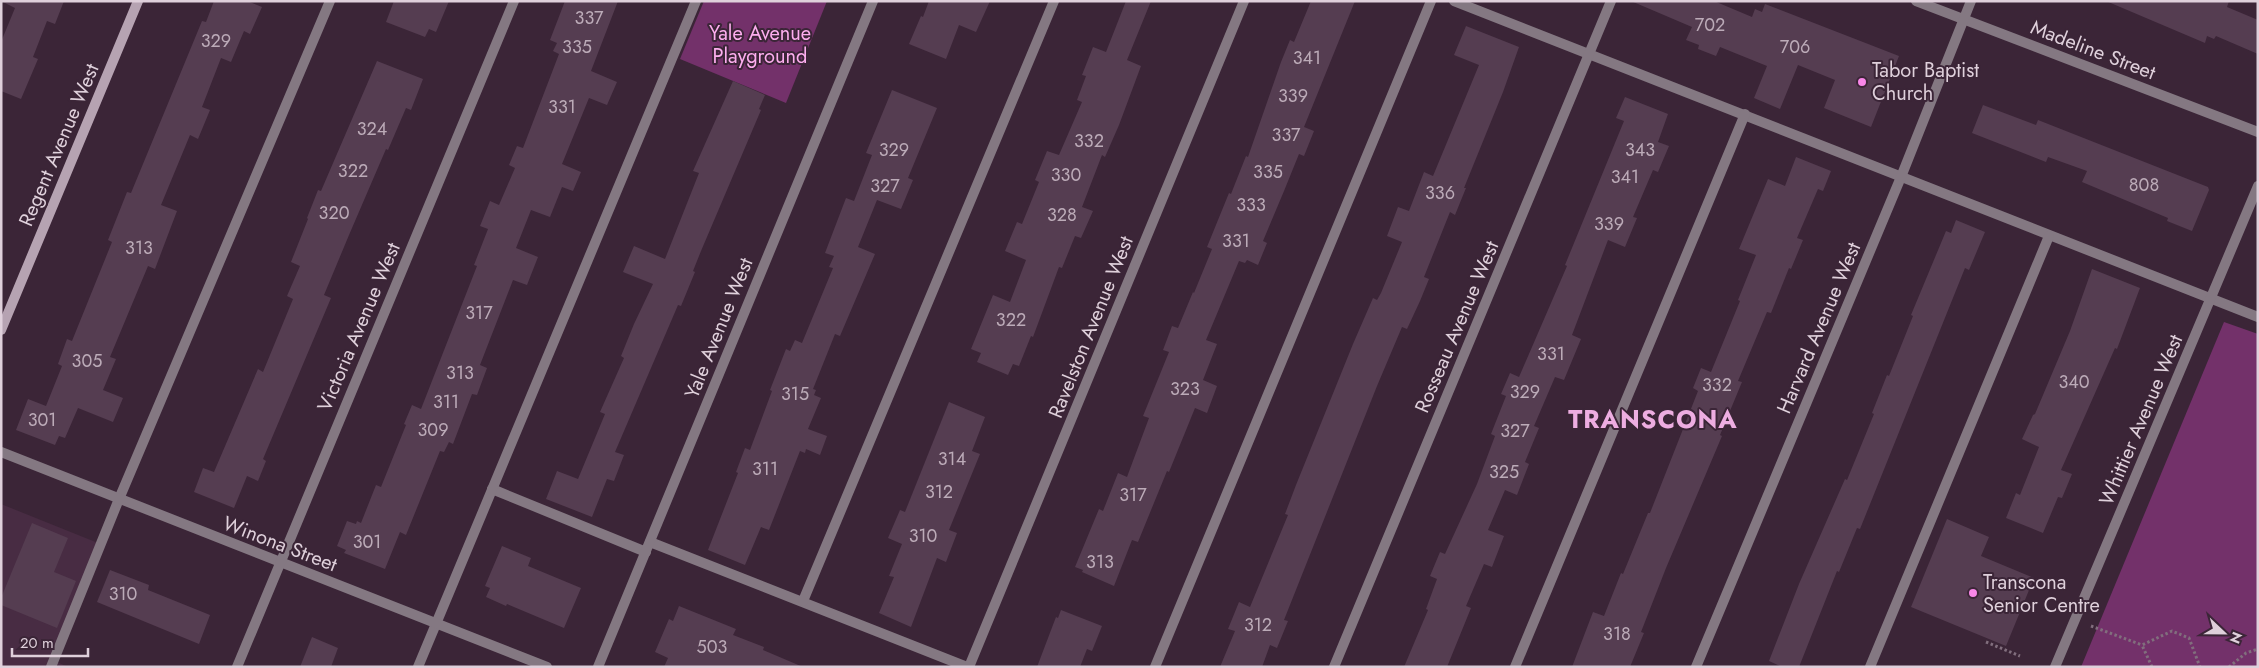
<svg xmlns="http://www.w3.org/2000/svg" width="2259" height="668" viewBox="0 0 2259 668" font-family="Jost,sans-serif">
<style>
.built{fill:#482c43}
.green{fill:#73316a}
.building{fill:#553d51}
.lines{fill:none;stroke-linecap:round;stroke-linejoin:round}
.path{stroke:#816e7d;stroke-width:3;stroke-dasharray:2.5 2.5;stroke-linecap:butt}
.lane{stroke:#847882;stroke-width:10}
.street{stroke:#847882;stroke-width:10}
.secondary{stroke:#b6a3b2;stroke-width:10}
.poi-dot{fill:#f987e8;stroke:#3b2537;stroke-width:2}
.labels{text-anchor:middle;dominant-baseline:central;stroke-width:4;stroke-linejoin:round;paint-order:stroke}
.number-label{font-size:18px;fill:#bcabb8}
.park-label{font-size:20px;fill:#fdaeef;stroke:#3b2537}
.street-label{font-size:20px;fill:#dfd0db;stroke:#3b2537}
.poi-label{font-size:20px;fill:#dfd0db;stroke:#3b2537;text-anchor:start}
.district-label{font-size:25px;font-weight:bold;letter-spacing:1px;fill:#edade1;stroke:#3b2537}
</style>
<rect width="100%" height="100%" fill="#3b2537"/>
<path class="built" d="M1,504l97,39 -41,119 11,5h-67z"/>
<g class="green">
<path d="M704,1h123l-41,102 -106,-44z"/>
<path d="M2224,322l34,12v333h-177z"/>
</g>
<g class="building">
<path d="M1,1h63l-9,23 -8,-3 -14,36 5,2 -17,40 -20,-8v-49l14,-34z"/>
<path d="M214,1h33l15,6 -12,27 -6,-3 -13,31 -10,-4 -19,49 8,3 -12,29 -8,-4 -29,70 16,6 -22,58 -7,-3 -38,91 6,2 -13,31 20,8 -10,24 -35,-14 -13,30 -6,-2 -4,9 -39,-15 12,-31 18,7 16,-40 -4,-2 9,-25 5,2 40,-99 -4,-2 19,-48 4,1 71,-172 4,1z"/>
<path d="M394,1h55l-13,31 -7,-3 -4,8 -39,-15z"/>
<path d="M565,1h53l-27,70 26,11 -10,23 -18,-7 -27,66 19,8 -8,19 -11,-4 -12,30 -19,-7 -15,38 22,9 -11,28 -14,-5 -33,85 7,3 -10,27 -5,-1 -19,50 -4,-2 -5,10 -4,-1 -34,84 -6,-3 -15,37 -41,-16 2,-3 -9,-4 10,-25 9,3 1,-3 4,2 15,-38 5,2 25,-62 -2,-1 8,-19 9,4 56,-143 -3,-1 14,-36 -8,-3 10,-25 9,4 16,-37 -6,-3 8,-19 6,2 36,-94 -6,-3 4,-8 -7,-3z"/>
<path d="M929,1h61l-14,31 -17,-7 -13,34 -37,-15 12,-28 2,1z"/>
<path d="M1126,1h25l-24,59 14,6 -22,59 -14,32 -3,-2 -20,52 11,4 -12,27 -6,-2 -13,32 -3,-1 -26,70 -2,-1 -12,30 -6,-2 -5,11 -31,-13 4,-9 -10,-4 22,-54 17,7 16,-42 -21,-9 12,-29 5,2 17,-42 -4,-2 12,-29 12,4 23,-53 -5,-2 9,-24 -4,-1 11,-28 13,5z"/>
<path d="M1311,1h44l-51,126 10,4 -10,25 -5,-2 -15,37 -21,50 4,2 -9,22 -11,-5 -2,3 -6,-2 -33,79 11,4 -14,36 14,6 -10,27 -12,-5 -26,64 -2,-1 -29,71 -6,-2 -18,46 -32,-14 1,-2 -8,-3 24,-58 4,2 15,-38 9,4 22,-59 -6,-2 26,-64 -6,-2 9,-24 6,2 15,-36 1,1 18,-44 -5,-2 22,-54 2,1 15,-38 2,1 33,-95 9,-22 4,2z"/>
<path d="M1631,1h83l38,16 3,-8 7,3 3,-8 134,52 -28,71 -47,-19 11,-28 -37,-15 -18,44 -26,-11 13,-32 -47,-19 -4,9 -18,-7 1,-4 -13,-5 6,-13z"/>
<path d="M2106,1h123l-2,6 31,13v34l-42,-18 -2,3 -7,-3 -2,7z"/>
<path d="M1466,26l53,21 -16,45 -39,96h2l-11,27 -5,-3 -26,65 5,2 -9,22 -13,28 -5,-2 -25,59 -93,234 4,1 -11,27 -7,-3 -8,22h-42l15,-36 -7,-2 11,-27 11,5 38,-92 -3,-1 11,-29 57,-141 20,-46 4,2 4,-7 21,-51 -15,-6 11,-29 11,4 15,-39 9,4 46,-111 -25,-10z"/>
<path d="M377,61l46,18 -12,31 -5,-2 -18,42 -2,-1 -37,86 -25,60 7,3 -68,161 3,2 -8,20 -11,-5 -13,32 -40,-16 9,-24 11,4 44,-103 5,3 30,-73 -6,-3 13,-30 -9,-4 17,-43 -1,-1 11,-28 3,1z"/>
<path d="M733,81l32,14 -6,14 2,1 -60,141 -8,20 2,1 -14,34 -3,-1 -63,147 9,3 -10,26 -7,-2 -15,38 -46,-18 11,-28 21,8 27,-65 -5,-2 24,-54 -3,-2 13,-32 19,-40 -30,-12 11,-26 31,13 34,-86 -6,-2z"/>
<path d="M892,90l45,18 -29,70 5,2 -12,29 -24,-9 -19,47 17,7 -35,82 -5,-2 -22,55 3,1 -2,5 7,3 -13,31 19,7 -7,19 -14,-6 -1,4 -5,-2 -31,79 -8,-3 -16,38 -37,-15 30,-77 -2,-1 9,-24 5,2 22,-59 -2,-1 16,-41 4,2 5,-11 7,3 31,-75 -4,-1 5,-11 -9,-3 21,-55 8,3 18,-46 -6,-2z"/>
<path d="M1625,97l43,17 -10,28 11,4 -11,26 -5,-2 -20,47 4,1 -12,29 -17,-7 -36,95 9,4 -17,41 -9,-3 -21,49 5,2 -14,34 4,2 -12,31 -12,-5 -17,40 16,6 -12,31 -8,-3 -18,42 5,2 -24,59h-43l24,-57 -2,-1 11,-30 -7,-3 10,-24 5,2 32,-70 18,-48 -4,-2 15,-38 -5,-2 9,-21 9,4 48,-111 -2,-1 59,-144 -8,-3z"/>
<path d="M1983,105l53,20 2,-5 170,67 1,3 -17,41 -25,-10 1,-3 -86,-36 5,-11 -39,-14 -2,5 -74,-29z"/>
<path d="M1796,157l35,14 -8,20 -5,-2 -21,49 6,2 -12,29 -2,-1 -18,45 -4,-1 -29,69 4,1 -22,53 2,1 -56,132 -25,64 3,1 -14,34h-58l21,-55 11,4 17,-43 2,1 25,-61h2l48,-122 -5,-3 8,-20 10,4 29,-71 -2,-1 18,-45 -17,-6 29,-70 17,7z"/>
<path d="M1956,220l29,12 -16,38 -4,-2 -105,261 -3,-1 -18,44 -2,-1 -38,96h-17l-13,-6 30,-77 46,-105 2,1 27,-66 -2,-1 15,-38 2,1 24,-60 -2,-1 35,-84 5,2z"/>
<path d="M2092,269l48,19 -23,61 -2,-1 -54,122 11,4 -10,24 -4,-1 -15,36 -37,-15 10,-25 4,2 19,-48 -17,-8 11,-24 2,-1 35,-83z"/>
<path d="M949,402l36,15 -13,34 8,3 -31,76 8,3 -11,29 -9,-4 -26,69 -32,-14 15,-36 -5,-1 13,-32 -14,-6 12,-28 5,2z"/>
<path d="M1947,519l42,18 -8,19 53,22 -28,68 -95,-39z"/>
<path d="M32,523l36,15 -14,34 22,9 -19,47 -56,-23v-7z"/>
<path d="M502,546l29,12 -3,8 53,22 -17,40 -57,-24 -1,2 -20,-9 4,-9 -5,-2z"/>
<path d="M110,570l39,15 -1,5 62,25 -11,29 -102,-42z"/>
<path d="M679,606l57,23 -3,6 31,12 -1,3 40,17h-139l4,-9 -13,-6 14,-33 4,2z"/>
<path d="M1061,610l41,16 -10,25 -5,-2 -7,18h-43l19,-50 2,1z"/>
<path d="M312,637l26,11 -7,19h-31z"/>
</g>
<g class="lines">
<g class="path">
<path d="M2091,626l51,19"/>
<path d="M1986,642l34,14"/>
<path d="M2152,667l-10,-22 30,-14 17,7 11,29"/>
<path d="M2229,667l17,-14 12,-4"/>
</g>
<g class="lane">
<path d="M1454,1l804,316"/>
<path d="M492,489l154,63"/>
<path d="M650,542l317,125"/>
<path d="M803,601l251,-600"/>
<path d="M51,667l68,-168 211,-498"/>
<path d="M418,667l278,-666"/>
<path d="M1155,667l276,-666"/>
<path d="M1515,667l230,-553"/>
<path d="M1870,667l179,-431"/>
</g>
<g class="street">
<path d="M1916,1l342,131"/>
<path d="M1,452l546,215"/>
<path d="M237,667l277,-666"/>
<path d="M598,667l275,-666"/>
<path d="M969,667l275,-666"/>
<path d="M1334,667l277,-666"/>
<path d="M1696,667l205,-490 70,-176"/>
<path d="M2055,667l203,-481"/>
</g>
<path class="secondary" d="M1,330l137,-329"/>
</g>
<g class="poi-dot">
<circle cx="1862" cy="82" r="5"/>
<circle cx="1973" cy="593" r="5"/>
</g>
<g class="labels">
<g class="number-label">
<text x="589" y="18">337</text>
<text x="1710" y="25">702</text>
<text x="216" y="41">329</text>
<text x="577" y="47">335</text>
<text x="1795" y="47">706</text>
<text x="1307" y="58">341</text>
<text x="1293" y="96">339</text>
<text x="562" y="107">331</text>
<text x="372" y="129">324</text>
<text x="1286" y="135">337</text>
<text x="1089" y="141">332</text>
<text x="894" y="150">329</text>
<text x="1640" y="150">343</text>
<text x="353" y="171">322</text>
<text x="1268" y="172">335</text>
<text x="1066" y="175">330</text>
<text x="1625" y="177">341</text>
<text x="2144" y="185">808</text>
<text x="885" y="186">327</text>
<text x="1440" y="193">336</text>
<text x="1251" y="205">333</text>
<text x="334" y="213">320</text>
<text x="1062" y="215">328</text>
<text x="1609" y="224">339</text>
<text x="1236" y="241">331</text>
<text x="139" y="248">313</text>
<text x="479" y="313">317</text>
<text x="1011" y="320">322</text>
<text x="1551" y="354">331</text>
<text x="87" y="361">305</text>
<text x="460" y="373">313</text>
<text x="2074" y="382">340</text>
<text x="1717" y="385">332</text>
<text x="1185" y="389">323</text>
<text x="1525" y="392">329</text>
<text x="795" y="394">315</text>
<text x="446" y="402">311</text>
<text x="42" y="420">301</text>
<text x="433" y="430">309</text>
<text x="1515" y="431">327</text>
<text x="952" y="459">314</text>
<text x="765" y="469">311</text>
<text x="1504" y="472">325</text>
<text x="939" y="492">312</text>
<text x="1133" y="495">317</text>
<text x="923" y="536">310</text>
<text x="367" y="542">301</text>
<text x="1100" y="562">313</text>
<text x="123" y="594">310</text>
<text x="1258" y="625">312</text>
<text x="1617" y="634">318</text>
<text x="712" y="647">503</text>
</g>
<g class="park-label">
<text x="760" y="33">Yale Avenue<tspan x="760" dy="23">Playground</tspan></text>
</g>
<g class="street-label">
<text transform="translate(2093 50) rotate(21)">Madeline Street</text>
<text transform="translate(59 145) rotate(-67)">Regent Avenue West</text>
<text transform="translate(359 327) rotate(-67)">Victoria Avenue West</text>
<text transform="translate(1091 327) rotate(-68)">Ravelston Avenue West</text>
<text transform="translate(1457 327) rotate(-67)">Rosseau Avenue West</text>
<text transform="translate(719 328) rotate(-68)">Yale Avenue West</text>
<text transform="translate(1819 328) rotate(-67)">Harvard Avenue West</text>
<text transform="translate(2141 420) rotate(-67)">Whittier Avenue West</text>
<text transform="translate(280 544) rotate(21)">Winona Street</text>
</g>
<g class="poi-label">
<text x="1872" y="70">Tabor Baptist<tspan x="1872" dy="23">Church</tspan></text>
<text x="1983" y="582">Transcona<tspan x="1983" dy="23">Senior Centre</tspan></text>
</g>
<g class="district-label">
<text x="1653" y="419">TRANSCONA</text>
</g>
</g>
<rect width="2259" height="668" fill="none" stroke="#dfd0db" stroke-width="5"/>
<g transform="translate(2224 633) rotate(112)" stroke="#3b2537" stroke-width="4" paint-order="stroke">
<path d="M0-4L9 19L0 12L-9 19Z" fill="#dfd0db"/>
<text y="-8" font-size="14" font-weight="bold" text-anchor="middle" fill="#dfd0db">N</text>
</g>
<path d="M12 648v8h76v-8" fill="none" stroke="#dfd0db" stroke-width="2.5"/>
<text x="20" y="648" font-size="15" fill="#dfd0db" stroke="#3b2537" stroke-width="4" paint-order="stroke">20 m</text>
</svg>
